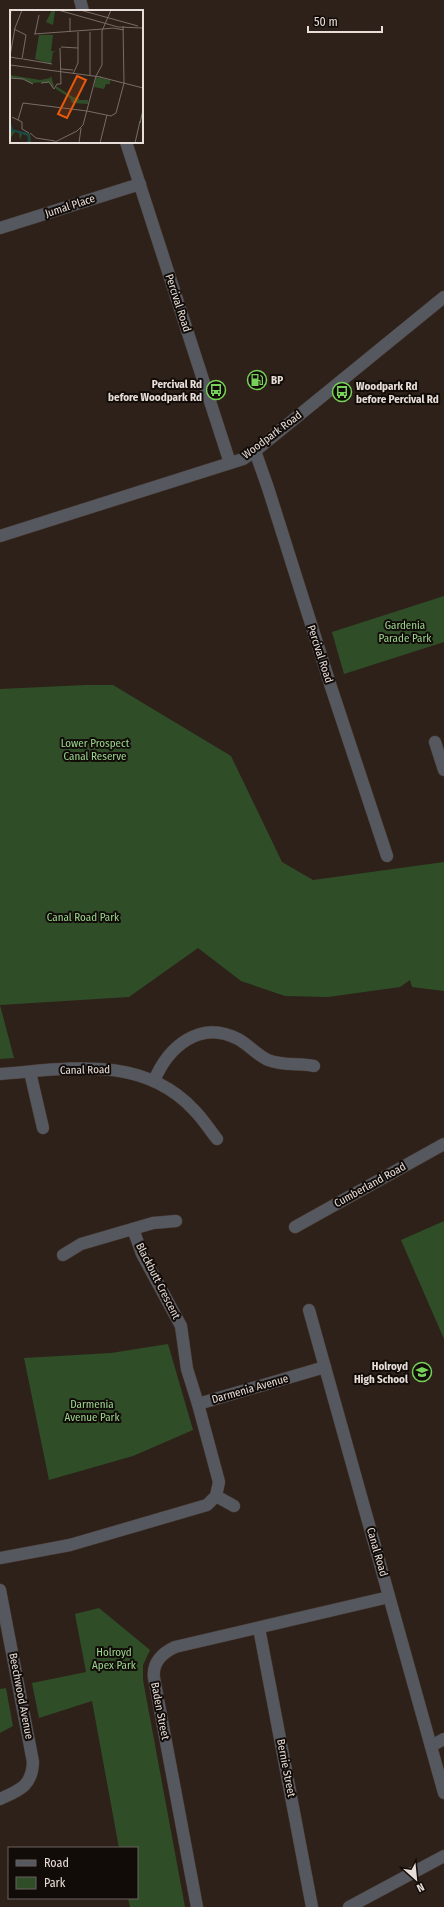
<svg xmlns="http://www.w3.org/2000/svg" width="444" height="1907" viewBox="0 0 444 1907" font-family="'Fira Sans Condensed',sans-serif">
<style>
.green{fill:#2f4e28}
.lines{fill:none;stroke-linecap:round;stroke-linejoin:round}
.minor-casing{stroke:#483b34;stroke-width:13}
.minor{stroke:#56585f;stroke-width:12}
.labels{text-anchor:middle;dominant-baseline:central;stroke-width:4;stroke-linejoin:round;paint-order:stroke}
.street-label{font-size:11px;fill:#e8ded9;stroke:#120c09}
.poi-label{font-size:11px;font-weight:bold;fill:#e8ded9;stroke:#120c09;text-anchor:start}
.park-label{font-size:11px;fill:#9ad68d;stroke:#120c09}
.inset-river{fill:none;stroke:#16494b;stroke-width:2}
.inset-road{fill:none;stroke:#786d66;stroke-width:1}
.view{fill:#e8590c;fill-opacity:0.15;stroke:#e8590c;stroke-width:2}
.inset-edge{fill:none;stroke:#e8ded9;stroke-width:2}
</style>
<rect width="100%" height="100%" fill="#2e2119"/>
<g class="green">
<path d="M444,596v46l-100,32 -12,-42z"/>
<path d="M86,685h27l118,71 51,106 31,18 131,-18v129l-32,-4 -2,-7 -10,7 -72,10 -43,-1 -44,-15 -43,-33 -69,49 -129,8 14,53 -14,1v-370z"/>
<path d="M444,1221v118l-43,-99z"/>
<path d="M168,1344l25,86 -60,26 -84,24 -25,-122 87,-5z"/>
<path d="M99,1608l51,42 -7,15v15l42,227h-55l-2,-9h9v-50h-18l-27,-147 -53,17 -7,-35 54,-11 -11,-58z"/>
<path d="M6,1688l7,38 -13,7v-44z"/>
</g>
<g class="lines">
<g class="minor-casing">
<g id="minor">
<path d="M80,0l3,11"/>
<path d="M126,142l104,321"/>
<path d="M0,228l140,-44"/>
<path d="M255,451l13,37 63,199 56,169"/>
<path d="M0,536l243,-77 12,-8 189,-154"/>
<path d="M435,742l9,28"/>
<path d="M30,1072l13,56"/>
<path d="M0,1074c68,-5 142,-20 194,36 9,9 15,19 23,29"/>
<path d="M154,1081c14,-34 46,-62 84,-42 11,6 19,16 30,21 15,6 31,3 46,6"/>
<path d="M295,1227l149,-83"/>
<path d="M133,1229l9,25 39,72 6,43 11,35"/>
<path d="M63,1255l18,-11 72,-21 23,-2"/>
<path d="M309,1310l135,483"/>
<path d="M216,1496l18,10"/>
<path d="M0,1558l70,-13 137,-40 9,-9 3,-14 -21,-78 127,-37"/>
<path d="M0,1590l33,172c-1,24 -13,28 -33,37"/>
<path d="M259,1628l53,279"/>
<path d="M431,1746l13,-7"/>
<path d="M197,1907l-43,-229c-2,-15 8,-25 21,-31l214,-50"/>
<path d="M349,1907l95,-51"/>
</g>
</g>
<use href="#minor" class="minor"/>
</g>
<defs>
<g id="fuel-ring" transform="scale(1)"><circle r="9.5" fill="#120c09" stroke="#78d158" stroke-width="1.5"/><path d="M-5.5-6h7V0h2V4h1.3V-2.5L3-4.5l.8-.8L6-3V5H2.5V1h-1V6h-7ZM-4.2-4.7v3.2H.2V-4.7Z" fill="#78d158"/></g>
<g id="bus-ring" transform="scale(1)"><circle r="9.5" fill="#120c09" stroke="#78d158" stroke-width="1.5"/><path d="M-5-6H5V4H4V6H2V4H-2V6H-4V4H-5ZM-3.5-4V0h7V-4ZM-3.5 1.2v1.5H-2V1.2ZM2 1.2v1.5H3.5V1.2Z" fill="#78d158"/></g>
<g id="school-ring" transform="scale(1)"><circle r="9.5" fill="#120c09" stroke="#78d158" stroke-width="1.5"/><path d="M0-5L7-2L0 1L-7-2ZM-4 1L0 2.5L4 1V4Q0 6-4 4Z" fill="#78d158"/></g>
</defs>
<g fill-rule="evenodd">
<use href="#fuel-ring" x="257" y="380"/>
<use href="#bus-ring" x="216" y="390"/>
<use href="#bus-ring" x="342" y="392"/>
<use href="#school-ring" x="422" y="1372"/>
</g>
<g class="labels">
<g class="street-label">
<text transform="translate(70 206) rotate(-18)">Jumal Place</text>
<text transform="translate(178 303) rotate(72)">Percival Road</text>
<text transform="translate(272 435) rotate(-37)">Woodpark Road</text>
<text transform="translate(320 654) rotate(72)">Percival Road</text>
<text transform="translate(85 1070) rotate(-1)">Canal Road</text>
<text transform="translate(370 1185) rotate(-29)">Cumberland Road</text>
<text transform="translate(158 1281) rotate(63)">Blackbutt Crescent</text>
<text transform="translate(250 1389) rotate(-16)">Darmenia Avenue</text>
<text transform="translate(377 1552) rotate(74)">Canal Road</text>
<text transform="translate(21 1696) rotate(79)">Beechwood Avenue</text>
<text transform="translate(160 1711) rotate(79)">Baden Street</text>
<text transform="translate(286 1768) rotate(79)">Bernie Street</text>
</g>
<g class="poi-label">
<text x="271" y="380">BP</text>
<text x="202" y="384" text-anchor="end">Percival Rd<tspan x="202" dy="13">before Woodpark Rd</tspan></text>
<text x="356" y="386">Woodpark Rd<tspan x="356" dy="13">before Percival Rd</tspan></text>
<text x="408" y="1366" text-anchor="end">Holroyd<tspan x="408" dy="13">High School</tspan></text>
</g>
<g class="park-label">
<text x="405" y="625">Gardenia<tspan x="405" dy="13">Parade Park</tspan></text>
<text x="95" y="743">Lower Prospect<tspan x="95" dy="13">Canal Reserve</tspan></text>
<text x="83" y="917">Canal Road Park</text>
<text x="92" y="1404">Darmenia<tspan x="92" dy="13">Avenue Park</tspan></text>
<text x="114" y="1652">Holroyd<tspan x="114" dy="13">Apex Park</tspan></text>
</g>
</g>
<g transform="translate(10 10)">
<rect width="133" height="133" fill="#2e2119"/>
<path d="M42,0l3,1 -2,14 -7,-3zM29,25h14l-2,16 7,1h-5l-2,12 -16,-5zM0,65l30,5 10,-2 1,-2 3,10 -2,2 -2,-6 -20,1 -6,-4 -14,-1zM86,67l14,3v4h-4l-2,5 -10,-2zM46,76l17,11 6,1v2h9v4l-16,-1 -2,-5 -14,-9zM0,113l2,7 18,4 1,8 -7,1 4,-2v-5l-6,-2 -2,6 -1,-7 -4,-1 -5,7z" fill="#2f4e28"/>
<path class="inset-river" d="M0,113l2,7 16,4 1,9"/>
<path class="inset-road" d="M48,0l60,17 25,1M70,0l58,16M0,12l1,-12M4,19l12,6M93,19l10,-1 11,2M60,22v-14M24,24l69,-5M25,24l4,-19M51,37l17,1M0,46l5,-28 7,-18M0,47l12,2M12,49l4,-24M13,49l12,2M25,51l17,3M0,55l91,12M51,59l12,1M63,64l5,-11v-31M80,65v-43M90,67l43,11M0,68l13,1 10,5M31,73l8,-1 5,7 3,-5h4l-1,-36M77,101l24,5 5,-3 8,-30 -1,-57M2,107l10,5v7l7,4M8,110l5,-17 64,8M130,113l3,-13M20,123l6,5 19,3M43,133l24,-12 6,-6 13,-49 6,-11v-34l9,-21M69,133l2,-15M90,133l7,-28M125,133l5,-22"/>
<path class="view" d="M67,66l9,4 -19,38 -9,-4z"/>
<rect width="133" height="133" class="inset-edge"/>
</g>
<rect x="8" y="1847" width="130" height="52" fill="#120c09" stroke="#68605c"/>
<rect x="16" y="1860" width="20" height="6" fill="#56585f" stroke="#68605c"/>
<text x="44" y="1867" font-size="12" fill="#e8ded9">Road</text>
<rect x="16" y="1877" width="20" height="12" fill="#2f4e28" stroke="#68605c"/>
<text x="44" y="1887" font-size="12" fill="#e8ded9">Park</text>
<g transform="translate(416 1879) rotate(153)" stroke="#120c09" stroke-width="3" paint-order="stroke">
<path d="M0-3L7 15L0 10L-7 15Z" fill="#e8ded9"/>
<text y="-6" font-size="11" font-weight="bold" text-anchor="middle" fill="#e8ded9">N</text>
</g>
<path d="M308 26v6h74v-6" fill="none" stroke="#e8ded9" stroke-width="2"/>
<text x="314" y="26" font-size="12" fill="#e8ded9" stroke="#120c09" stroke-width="3" paint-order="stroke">50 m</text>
</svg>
